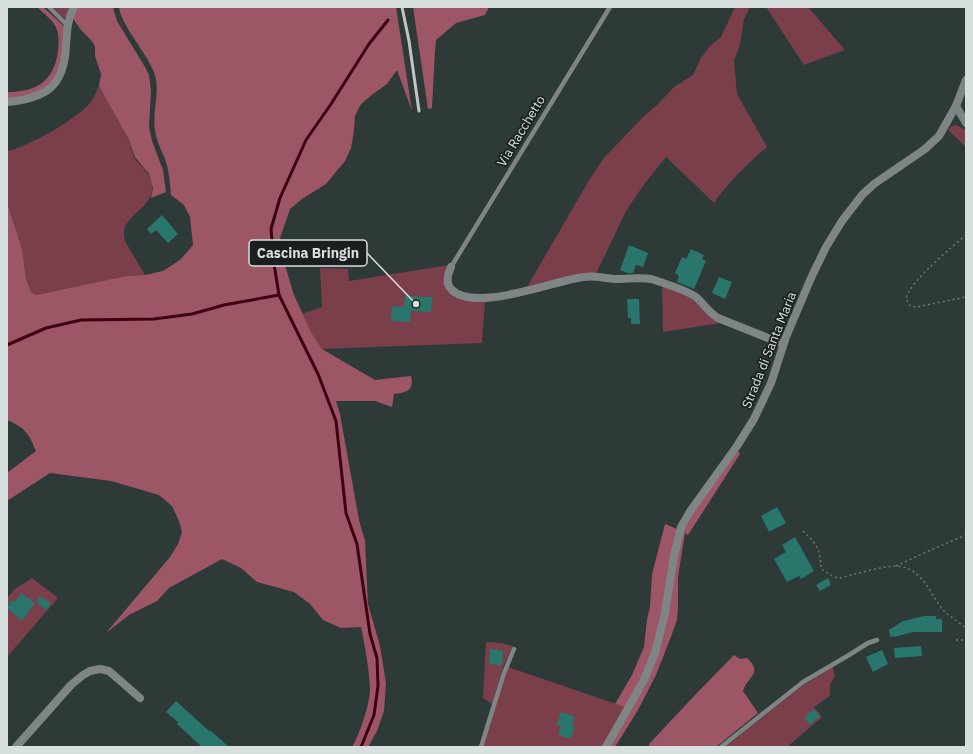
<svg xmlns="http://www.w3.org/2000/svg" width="973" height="754" viewBox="0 0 973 754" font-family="'IBM Plex Sans',sans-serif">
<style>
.green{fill:#7b3e4b}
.forest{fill:#9d5665}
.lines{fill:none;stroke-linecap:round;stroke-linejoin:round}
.stream{stroke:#3d0014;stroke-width:3}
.building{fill:#29766d}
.path{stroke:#6d7877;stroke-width:1.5;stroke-dasharray:2 3;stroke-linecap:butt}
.lane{stroke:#7e8584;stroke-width:4.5}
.street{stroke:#7e8584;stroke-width:8}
.rail{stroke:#bec7c6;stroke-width:3}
.labels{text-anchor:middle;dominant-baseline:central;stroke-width:3.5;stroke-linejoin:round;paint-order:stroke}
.street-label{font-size:13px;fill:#d8e0df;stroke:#1a201f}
.leader{fill:none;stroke:#d8e0df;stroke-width:1.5}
.callout-dot{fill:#d8e0df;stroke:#1a201f;stroke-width:1.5}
.callout{fill:#1a201f;stroke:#d8e0df;stroke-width:1.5}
.callout-label{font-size:14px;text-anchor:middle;font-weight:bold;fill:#d8e0df}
</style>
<rect width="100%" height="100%" fill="#2d3a38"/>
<g class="green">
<path d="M53,7h18l-6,12z"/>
<path d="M735,7h15l-6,12 -4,25 -6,17 3,33 30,53c-20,17 -38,35 -53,56l-48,-46 -21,26 -19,28 -30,63 -70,15 63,-109 15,-22 37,-39 18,-16 15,-16 19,-12 8,-17 9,-12 11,-9z"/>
<path d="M766,7h42l37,43 -41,15z"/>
<path d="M99,86c9,17 20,33 28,51 3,6 4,13 7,20 7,11 20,18 18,33 -2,21 -34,26 -27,51l20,34 -19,1 -90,19 -5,-3 -5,-13 -4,-30 -15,-47v-51c21,-4 70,-32 84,-49 3,-4 5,-11 8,-16z"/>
<path d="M956,125l10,5v17l-18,-17 4,-4z"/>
<path d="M449,265l-3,21 39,14 -3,43 -160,6 -11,-17 -9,-18 20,-7 -2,-39 28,1 1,12z"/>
<path d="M662,285l28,12 31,26 -58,9z"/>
<path d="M32,578l26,20 -51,59v-59l8,-9z"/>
<path d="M486,642l16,1 11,3 -10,21 -11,37 -9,-6z"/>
<path d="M508,667l117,40 -21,40h-121z"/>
<path d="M833,667l2,9 -5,9v11l-16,11 8,10 -35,30h-62l78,-62z"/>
</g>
<g class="forest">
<path d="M37,7h6l22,20 -1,20 -6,29 -18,16 -33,7v-7c29,0 47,-10 51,-41 1,-6 1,-15 -1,-21 -3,-10 -13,-16 -20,-23z"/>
<path d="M77,7h36l4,14 28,46 4,8 2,16 -2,35 3,15 11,29 3,22 -15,6 2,-10 -4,-14 -14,-17 -7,-19 -29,-52 2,-12 -6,-18v-10l-4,-6 -10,-10 -9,-13z"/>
<path d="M119,7h277l16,104 -15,-41 -10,14 -14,10 -12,10 -6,12 -1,15 -3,17 -6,13 -19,23 -24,15 -12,10 -10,29 1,14 13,43 17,37 11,17 53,31 36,-4c4,15 -6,17 -17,18l-2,13 -17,-6h-39l4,13 19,106 6,21 3,63 12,42 6,37 -2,28 -7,20 -9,16h-16c8,-13 18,-43 18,-59 -1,-20 -5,-42 -9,-61l-20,1 -18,-8 -13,-16 -16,-12 -37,-10 -16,-14 -19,-9 -53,29 -12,13 -28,14 -23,18 64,-76 8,-13 4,-12 -3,-11 -7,-15 -13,-11 -48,-14 -61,-8 -43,28v-28l29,-22c-8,-19 -11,-23 -29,-31v-218l15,47 4,30 5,13 5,3 90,-19 19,-1 18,-4 17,-11 13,-15 -3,-28 -6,-12 -13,-10c-1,-12 -2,-25 -6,-36 -4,-10 -9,-19 -10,-29 -3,-20 6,-39 -1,-58 -8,-20 -33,-47 -35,-65z"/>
<path d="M413,7h76l-4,8 -29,8 -20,17 -1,11 -3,57 -4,1z"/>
<path d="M738,451l2,3 -52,81 -3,-2 -7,44v31l-1,12 -5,14 -16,41 -18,35 -23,37h-7l39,-68 36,-148 19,-32z"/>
<path d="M665,524l12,5 -12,69 -10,46 -12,32 -18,31 -10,-3 17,-29 12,-28 3,-27 3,-13 2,-33z"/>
<path d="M734,655l6,4 7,-1c17,15 0,19 -4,33l15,22 -42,34h-68l2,-4 45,-48z"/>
</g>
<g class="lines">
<g class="stream">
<path d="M7,345l39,-17 35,-8 73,-1 38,-5 32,-9 55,-10"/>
<path d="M361,747l13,-32 4,-29 -1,-28 -7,-24 -13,-90 -11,-31 -10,-92 -18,-47 -39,-79 -5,-31 -3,-35 9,-31 26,-58 25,-36 38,-60 19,-24"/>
</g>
</g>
<g class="building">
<path d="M162,215l16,19 -10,9 -12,-13 -5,4 -4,-5z"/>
<path d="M629,245l19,8 -5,14 -7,-2 -3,8h-5l-8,-3z"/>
<path d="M691,249l13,6 -2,4 4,2 -12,28 -17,-7 2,-6 -4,-3 7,-16 4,2z"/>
<path d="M719,277l13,5 -7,17 -13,-6z"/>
<path d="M405,296l27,1 -1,15 -20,-1 -1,11 -19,-1 1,-15 12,1z"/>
<path d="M627,299h12l1,25h-9v-6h-3z"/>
<path d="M777,507l9,16 -17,9 -8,-16z"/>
<path d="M795,537l19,34 -13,8 -2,-3 -12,6 -13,-23 12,-7 -4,-7z"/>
<path d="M828,578l3,7 -11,6 -4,-6z"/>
<path d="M21,593l14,10 -13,18 -15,-13 5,-8 3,2z"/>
<path d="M40,596l11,7 -5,7 -10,-8z"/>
<path d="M924,616h12v3h6v13h-29l-19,5v-1l-4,1 -1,-7 14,-9z"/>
<path d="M921,646l1,10 -27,2 -1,-10z"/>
<path d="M490,649l13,1 -1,15 -13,-1z"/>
<path d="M882,650l6,14 -15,8 -7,-15z"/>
<path d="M176,701l33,30 1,-1 19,17h-27l-25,-23 1,-2 -12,-10z"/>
<path d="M813,709l7,7 -10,9 -6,-7z"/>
<path d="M561,712l14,5 -3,8 3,1 -4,13 -13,-4 3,-9 -4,-1z"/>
</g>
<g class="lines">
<g class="path">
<path d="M966,235c-14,12 -57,47 -60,64l4,7 7,1 49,-10"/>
<path d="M803,531c15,15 17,17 18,38l13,8 6,1c15,-4 43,-12 57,-12 26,2 33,29 47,45 7,6 15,12 22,17"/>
<path d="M896,566l30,-14 40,-17"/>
<path d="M956,640h10"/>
</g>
<g class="lane">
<path d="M49,7l18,18"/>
<path d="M451,267l159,-260"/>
<path d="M481,747l23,-74 10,-24"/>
<path d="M721,747l82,-65 46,-27 19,-12 9,-3"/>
</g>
<g class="street">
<path d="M7,102c39,-4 57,-15 59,-56 1,-14 1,-26 8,-39"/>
<path d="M956,106l10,17"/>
<path d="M451,267c-3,7 -6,16 0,22 23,25 104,-9 133,-12 12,-2 22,2 34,2 10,0 23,-2 33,0 10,3 37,12 45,18 8,7 13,16 22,21l65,26"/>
<path d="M16,747l55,-62 12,-10 7,-4 10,-2 9,2 31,27"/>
<path d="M606,747l38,-67 11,-27 10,-40 9,-57 7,-29 10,-17 46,-64 17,-27 17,-36 15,-46 25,-59 15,-31 16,-26 20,-26 12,-11 51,-35 14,-13 17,-30 10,-26"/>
</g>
<path class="rail" d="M402,7l7,34 10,70"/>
</g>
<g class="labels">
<g class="street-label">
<text transform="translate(521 131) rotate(-59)">Via Racchetto</text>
<text transform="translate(769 350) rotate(-68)">Strada di Santa Maria</text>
</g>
</g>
<path class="leader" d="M416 304L367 253"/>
<circle class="callout-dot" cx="416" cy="304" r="4"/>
<rect class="callout" x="249" y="240" width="118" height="26" rx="4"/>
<g class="callout-label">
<text x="308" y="258">Cascina Bringin</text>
</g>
<rect width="973" height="754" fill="none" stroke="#d8e0df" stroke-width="16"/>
</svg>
